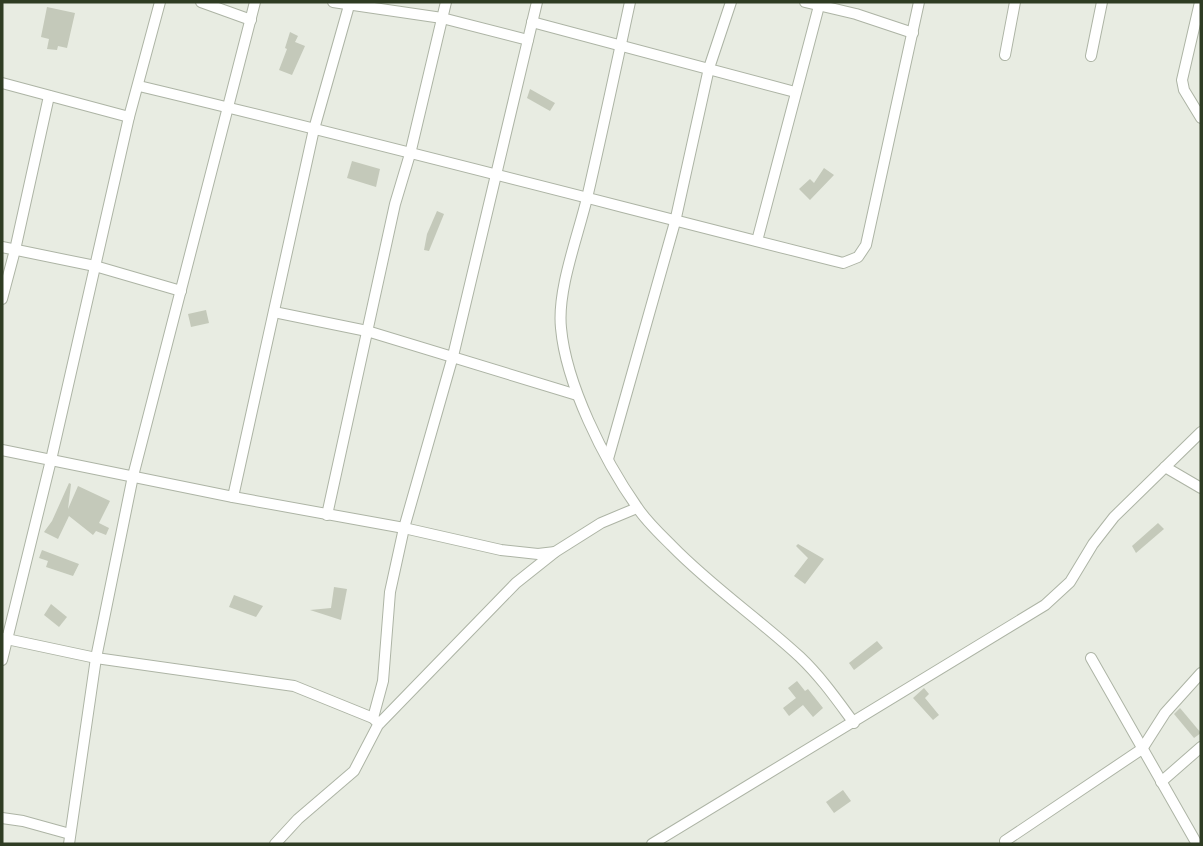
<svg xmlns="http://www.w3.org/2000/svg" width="1203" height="846" viewBox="0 0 1203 846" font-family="Quicksand,sans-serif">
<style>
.building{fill:#c4c9ba}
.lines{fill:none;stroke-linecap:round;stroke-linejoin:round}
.minor-casing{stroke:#adb4a5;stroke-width:12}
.minor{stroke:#fff;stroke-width:10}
</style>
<rect width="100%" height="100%" fill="#e8ece2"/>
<g class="building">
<path d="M47,7l28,6 -8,35 -9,-2 -1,4 -10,-1 2,-10 -8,-2z"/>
<path d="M290,32l8,4 -3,6 10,4 -13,29 -13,-5 8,-21 -2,-1z"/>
<path d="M530,89l25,14 -5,8 -23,-13z"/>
<path d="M352,161l28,8 -4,18 -29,-9z"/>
<path d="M824,168l10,7 -24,25 -11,-11 11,-10 4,4z"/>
<path d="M437,211l7,3 -15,37 -5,-1 3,-16z"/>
<path d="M206,310l3,13 -18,4 -3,-13z"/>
<path d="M69,483l2,1 -3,25 10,-23 32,15 -11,22 10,5 -3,7 -10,-4 -3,4 -24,-19 -11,23 -14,-7 8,-11z"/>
<path d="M1158,523l6,6 -28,24 -4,-7z"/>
<path d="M798,544l26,15 -19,25 -11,-8 14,-18 -12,-12z"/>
<path d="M42,550l37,14 -6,12 -27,-9 2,-6 -9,-3z"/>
<path d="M334,587l13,2 -6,31 -31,-10 21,-2z"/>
<path d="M234,595l29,11 -7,11 -27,-10z"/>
<path d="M51,604l16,13 -8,10 -15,-12z"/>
<path d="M877,641l6,7 -29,22 -5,-7z"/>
<path d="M797,681l8,10 3,-2 15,19 -10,9 -10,-12 -14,11 -6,-8 13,-10 -8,-10z"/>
<path d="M924,688l5,6 -4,4 14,17 -6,5 -20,-22z"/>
<path d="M1180,708l21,25 -7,5 -20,-24z"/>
<path d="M843,790l8,11 -17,12 -8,-11z"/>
</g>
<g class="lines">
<g class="minor-casing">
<g id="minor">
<path d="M201,2l50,18"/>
<path d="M333,2l109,16 86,22"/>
<path d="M630,2c-14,65 -28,131 -43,196 -9,38 -30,92 -26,130 5,56 43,132 76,179 9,14 23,27 35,39 40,41 87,73 128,111 21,20 37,43 54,66"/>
<path d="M805,2l51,12 57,19"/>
<path d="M1200,2l-18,78 2,10 17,28"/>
<path d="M532,22l263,70"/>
<path d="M1005,55l10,-53"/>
<path d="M1091,56l11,-54"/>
<path d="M2,83l127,34"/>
<path d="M139,86c235,56 470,118 704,177l15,-6 8,-12 53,-243"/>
<path d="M757,241l63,-239"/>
<path d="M2,247l93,19 86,25"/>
<path d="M2,299l13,-49 34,-154"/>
<path d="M274,312l93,19 210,64"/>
<path d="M2,450l231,47 171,31 97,22 37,4 17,-2"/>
<path d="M608,459l67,-237 34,-154 22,-66"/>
<path d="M1165,467l36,21"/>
<path d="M233,497l81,-368 36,-127"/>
<path d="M327,515l68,-311 15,-50 36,-152"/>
<path d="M2,638l94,20 198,28 79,32 3,3"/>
<path d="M1091,658l106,186"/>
<path d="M2,660l49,-200 78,-343 31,-115"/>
<path d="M373,718l10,-37 7,-89 14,-64 49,-172 84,-354"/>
<path d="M1161,782l40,-35"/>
<path d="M2,818l21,3 47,13"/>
<path d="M1005,841l137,-92 23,-36 36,-40"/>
<path d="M69,844l27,-186 37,-182 122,-474"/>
<path d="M275,844l23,-25 56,-48 24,-46 138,-142 39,-31 46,-29 36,-15"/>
<path d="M652,844l393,-239 25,-23 23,-38 21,-27 87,-85"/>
</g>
</g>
<use href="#minor" class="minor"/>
</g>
<rect width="1203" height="846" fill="none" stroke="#2f3c23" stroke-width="7"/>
</svg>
